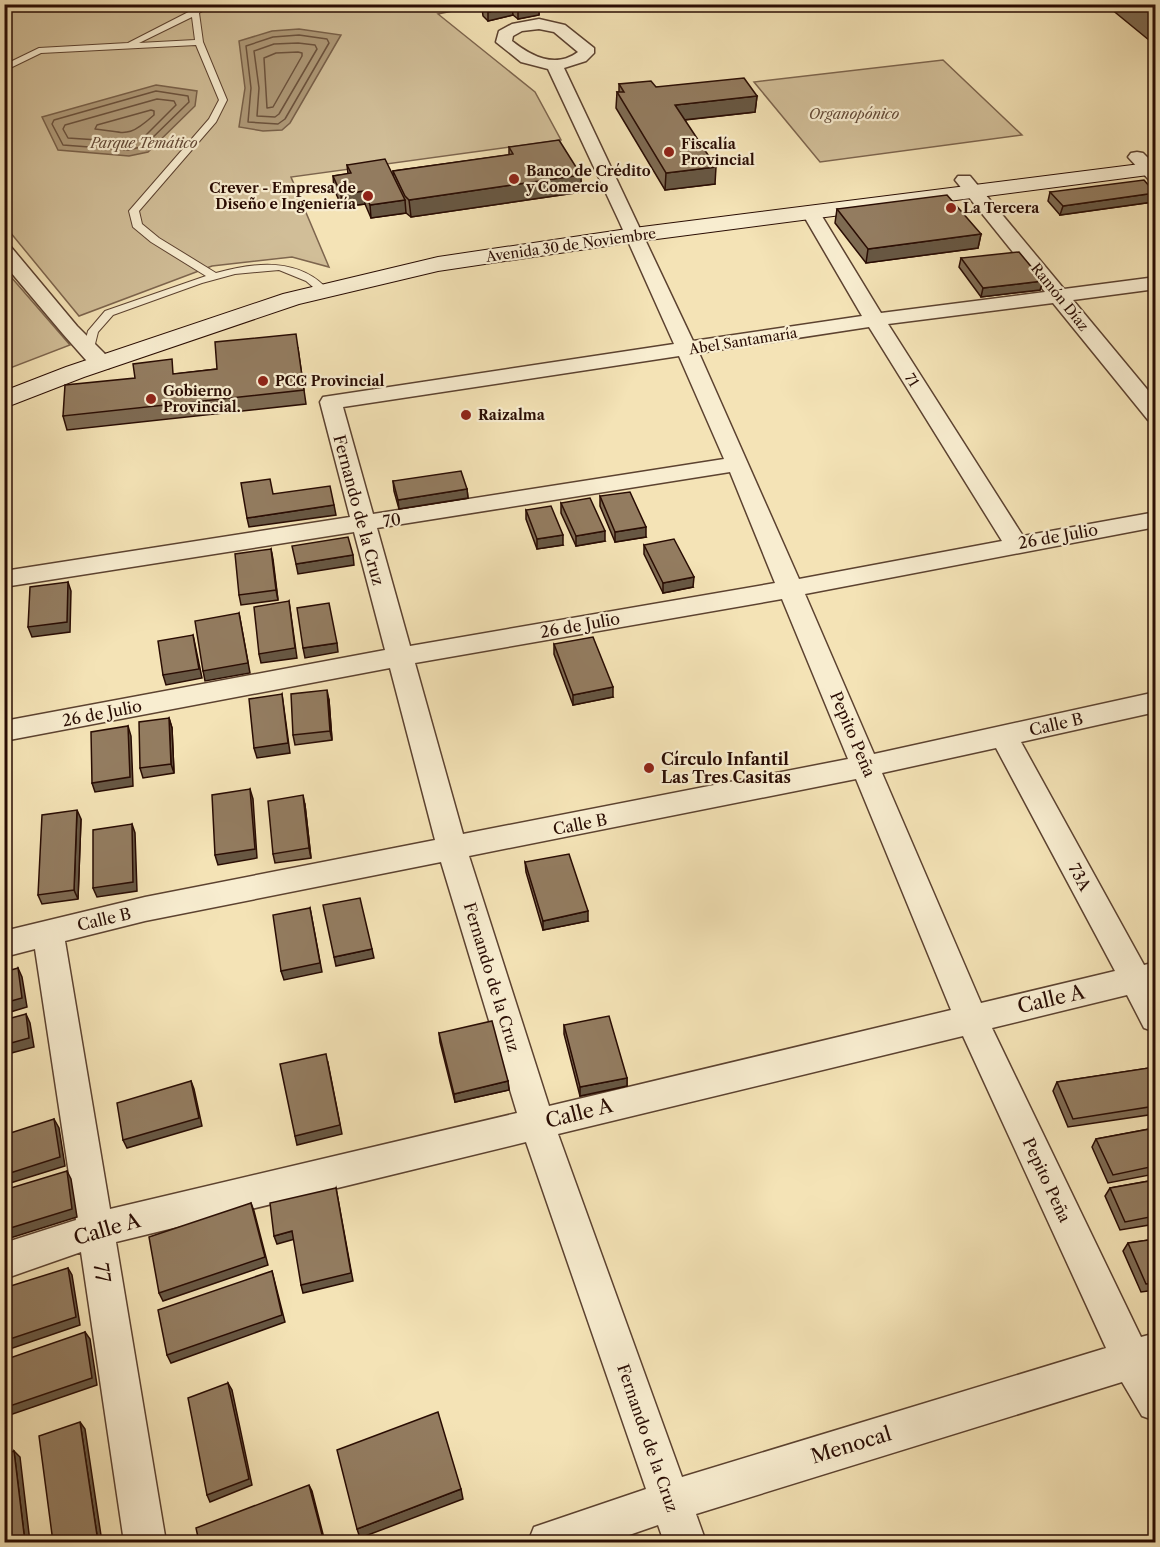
<svg xmlns="http://www.w3.org/2000/svg" width="1160" height="1547" viewBox="0 0 1160 1547" font-family="'Libre Caslon Text',serif">
<style>
.green{fill:#d1be98;stroke:#7d654e;stroke-width:1.5}
.water{fill:#af9a79;stroke:#79614a;stroke-width:1.5}
.lines{fill:none;stroke-linecap:round;stroke-linejoin:round}
.shore{stroke:#6c533e;stroke-width:1.5}
.service-casing{stroke:#5c4230;stroke-width:2}
.minor-casing{stroke:#5c4230;stroke-width:3}
.secondary-casing{stroke:#290c03;stroke-width:2}
.service{fill:#f8edd0;fill-rule:evenodd}
.minor{fill:#f8edd0;fill-rule:evenodd}
.secondary{fill:#f8edd0;fill-rule:evenodd}
.wall{fill:#7e6b53;stroke:#290c03;stroke-width:1.5}
.shaded-wall{fill:#675743;stroke:#290c03;stroke-width:1.5}
.building{fill:#937c60;stroke:#290c03;stroke-width:1.5}
.poi-dot{fill:#8f2418;stroke:#f8edd0;stroke-width:2}
.labels{text-anchor:middle;dominant-baseline:central;stroke-width:4.5;stroke-linejoin:round;paint-order:stroke}
.far-park-label{font-size:14px;font-style:italic;fill:#644a37;stroke:#f8edd0}
.far-poi-label{font-size:14px;font-weight:bold;fill:#290c03;stroke:#f8edd0;text-anchor:start}
.far-street-label{font-size:14px;fill:#290c03;stroke:#f8edd0}
.street-label{font-size:16px;fill:#290c03;stroke:#f8edd0}
.poi-label{font-size:16px;font-weight:bold;fill:#290c03;stroke:#f8edd0;text-anchor:start}
.near-street-label{font-size:20px;fill:#290c03;stroke:#f8edd0}
</style>
<rect width="100%" height="100%" fill="#f4e3b6"/>
<filter id="stains"><feTurbulence type="fractalNoise" baseFrequency=".00333" numOctaves="4"/><feColorMatrix values="0 0 0 0 .2 0 0 0 0 .09 0 0 0 0 .02 0 0 0 .5 -.17"/></filter>
<radialGradient id="worn" r=".72"><stop offset=".6" stop-color="#630" stop-opacity="0"/><stop offset="1" stop-color="#630" stop-opacity=".3"/></radialGradient>
<g class="green">
<path d="M4,5h477l-43,9 97,78 26,48 -270,37 38,90 -37,-10 -80,9 -133,50 -74,-90z"/>
<path d="M943,60l79,75 -202,27 -66,-80z"/>
<path d="M4,270h1l65,75 -65,25z"/>
</g>
<g class="water">
<path d="M299,29l42,6 -51,88 -8,7 -19,1 -24,-4 6,-39 -6,-47 33,-10z"/>
<path d="M156,85l41,6 -2,15 -47,46 -19,4 -71,-6 -16,-33z"/>
</g>
<g class="lines">
<g class="shore">
<path d="M299,35l28,4 2,4 -44,76 -7,5 -30,-2 3,-34 -5,-42 27,-9z"/>
<path d="M298,43l17,2 2,4 -38,65 -4,3 -18,-1 2,-28 -5,-37 20,-7z"/>
<path d="M298,52l4,1v3l-29,51 -6,1 -3,-50 12,-5z"/>
<path d="M156,91l32,5 1,6 -45,44 -15,4 -66,-5 -11,-21 2,-4z"/>
<path d="M157,99l17,2 2,4 -35,35 -13,2 -60,-4 -5,-9 2,-4z"/>
<path d="M151,110l3,1v4c-26,23 -26,18 -59,14l2,-4z"/>
</g>
<g class="service-casing">
<path id="service" d="M204,4h11l-16,9 4,29 24,58 -11,22 -77,89 3,13 17,14 57,35c39,-11 84,-16 113,18l-1,2h-8l-14,-12 -27,-11 -44,4 -33,9 -89,32 -15,17 -5,20h-8l-2,-2 5,-19 17,-20 101,-35 -55,-34 -18,-15 -4,-16 80,-92 10,-19 -23,-55 -155,8 -37,18v-6l35,-17 89,-5zM192,17l3,23 -56,3z"/>
</g>
<g class="minor-casing">
<g id="minor">
<path d="M539,19l26,6 29,23v5l-8,8 -22,7 129,273 169,-25 -60,-103 2,-4h14l2,4 61,100 164,-21 -90,-112 3,-4h12l94,113 92,-12v12l-83,11 83,100v22l-8,-2 -95,-117 -165,21 135,212 133,-24v15l-351,67 69,160 282,-62v20l-135,30 123,223 12,-3v70l-12,-4 -17,-33 -135,33 149,309 15,-4v88l-14,-5 -20,-34 -426,132 10,28h-42l-6,-17 -49,17h-81l6,-15 112,-38 -120,-347 -410,100 50,300h-42l-43,-290 -77,27v-36l72,-23 -41,-271 -31,8v-26l141,-34 290,-57 -45,-172 -386,73v-20l381,-71 -31,-118 -350,55v-16l346,-54 -30,-115 3,-5 351,-53 -55,-123 -71,-152 -27,-7 -25,-20 3,-11 13,-7zM539,29l15,3 24,20c-23,17 -47,4 -66,-11l1,-5 9,-5zM869,327l133,214 -203,38 -100,-226zM679,356l45,103 -351,55 -30,-107zM730,472l45,111 -365,63 -33,-118zM782,599l66,160 -385,75 -48,-171zM996,748l119,223 -134,32 -99,-230zM856,779l95,231 -402,96 -80,-250zM441,862l76,251 -407,96 -45,-268 80,-20zM963,1036l143,312 -424,129 -124,-343z"/>
<path d="M1137,152l6,1 13,13v16l-6,-1 -22,-24 3,-4z"/>
<path d="M4,245l7,2 66,79 32,32 3,5 -3,5 -8,1 -8,-1 -30,-34 -59,-70z"/>
</g>
</g>
<g class="secondary-casing">
<path id="secondary" d="M1156,162v12l-522,68 -196,29 -139,33 -215,73 -80,31v-17l62,-24 217,-73 155,-37 196,-29z"/>
</g>
<use href="#service" class="service"/>
<use href="#minor" class="minor"/>
<use href="#secondary" class="secondary"/>
</g>
<g class="wall">
<path d="M500,4h46v5l-7,2v4l-21,4 -5,-4 -25,6 -5,-5 -1,-8z"/>
<path d="M1105,4h50v41z"/>
<path d="M619,84l138,12 -2,16 -70,8 30,64 -50,6 -49,-82 1,-16h2z"/>
<path d="M509,147l72,28v17l-170,25 -5,-4 -35,5 -6,-14 -23,3 -8,-18 -1,-13 15,-2 -1,-9 46,11v-5l116,-16z"/>
<path d="M1050,192l103,10 -93,13 -12,-14z"/>
<path d="M837,209l144,25 -3,14 -112,15 -31,-40z"/>
<path d="M961,258l82,23 -3,9 -59,7 -22,-30z"/>
<path d="M298,348l8,56 -239,26 -4,-14 112,-42 42,-5z"/>
<path d="M393,481l74,8 1,9 -69,11 -5,-18z"/>
<path d="M600,496l46,41 -31,5 -15,-36z"/>
<path d="M561,503l44,38 -29,5 -15,-33z"/>
<path d="M526,510l37,35 -26,4 -11,-30z"/>
<path d="M644,545l49,42 -30,6 -19,-39z"/>
<path d="M271,549l7,51 -37,5 -2,-10z"/>
<path d="M554,644l59,53 -40,8 -19,-51z"/>
<path d="M329,700l3,40 -37,5 -2,-10z"/>
<path d="M169,718l3,10 2,45 -31,5 -3,-10z"/>
<path d="M305,805l6,53 -36,5 -2,-9z"/>
<path d="M81,819l-3,80 -36,5 -4,-9z"/>
<path d="M525,862l63,59 -45,9 -17,-58z"/>
<path d="M564,1025l63,53v8l-47,10 -16,-62z"/>
<path d="M439,1033l69,48 1,9 -54,12 -15,-60z"/>
<path d="M1155,1067v47l-87,13 -15,-36 4,-9z"/>
<path d="M1155,1128v46l-47,9 -16,-36 4,-8z"/>
<path d="M1155,1180v44l-35,6 -15,-34 5,-8z"/>
<path d="M1155,1239v51l-14,2 -18,-41 5,-8z"/>
</g>
<g class="shaded-wall">
<path d="M534,4h12v5l-7,2v4l-21,4v-8z"/>
<path d="M512,7l1,8 -25,6v-9z"/>
<path d="M757,96l-2,16 -81,9 1,-16z"/>
<path d="M716,167l-1,17 -50,6 1,-17z"/>
<path d="M581,175v17l-170,25 -2,-17z"/>
<path d="M364,191l1,13 -23,3 -1,-13z"/>
<path d="M1155,193l-2,9 -93,13 3,-9z"/>
<path d="M405,200l1,13 -35,5 -1,-13z"/>
<path d="M981,234l-3,14 -112,15 2,-14z"/>
<path d="M1043,281l-3,9 -59,7 2,-9z"/>
<path d="M467,489l1,9 -69,11 -1,-9z"/>
<path d="M334,505l2,10 -87,12 -2,-9z"/>
<path d="M646,527v10l-31,5v-10z"/>
<path d="M605,531v10l-29,5v-10z"/>
<path d="M563,535v10l-26,4v-10z"/>
<path d="M271,549l2,10 5,41 -2,-10z"/>
<path d="M353,555l1,10 -56,9 -2,-10z"/>
<path d="M694,577l-1,10 -30,6v-10z"/>
<path d="M68,582l3,9 -1,41 -38,5 -4,-10z"/>
<path d="M289,601l8,57 -36,5 -2,-9z"/>
<path d="M239,613l11,60 -45,8 -2,-10z"/>
<path d="M193,635l9,43 -36,7 -3,-10z"/>
<path d="M337,643l1,9 -33,6 -2,-10z"/>
<path d="M613,687v10l-40,8v-10z"/>
<path d="M327,690l2,10 3,40 -2,-9z"/>
<path d="M282,694l8,59 -33,5 -3,-10z"/>
<path d="M169,718l3,10 2,45 -3,-9z"/>
<path d="M128,726l3,10 2,50 -38,6 -3,-9z"/>
<path d="M250,789l3,10 4,59 -39,7 -3,-10z"/>
<path d="M303,795l2,10 6,53 -2,-10z"/>
<path d="M77,810l4,9 -3,80 -4,-9z"/>
<path d="M132,824l3,9 2,58 -40,6 -4,-9z"/>
<path d="M310,908l12,64 -38,8 -3,-9z"/>
<path d="M588,911v10l-45,9v-9z"/>
<path d="M372,949l2,9 -38,8 -2,-9z"/>
<path d="M18,968l4,9 5,30 -23,7v-11z"/>
<path d="M26,1014l4,9 4,24 -30,8v-10z"/>
<path d="M328,1063l14,71 -45,11 -2,-9z"/>
<path d="M627,1078v8l-47,10v-9z"/>
<path d="M191,1081l3,8 8,37 -75,22 -4,-8z"/>
<path d="M508,1081l1,9 -54,12 -1,-8z"/>
<path d="M54,1119l5,9 6,38 -61,19v-10z"/>
<path d="M67,1171l4,8 6,38 -73,23v-10z"/>
<path d="M336,1188l17,93 -50,12 -2,-8z"/>
<path d="M251,1203l3,8 14,54 -105,36 -4,-8z"/>
<path d="M292,1231l3,8 -18,5 -3,-8z"/>
<path d="M68,1268l4,7 8,50 -76,26v-10z"/>
<path d="M272,1271l2,8 11,43 -114,41 -4,-8z"/>
<path d="M85,1332l5,7 7,46 -93,32v-9z"/>
<path d="M228,1383l4,7 20,95 -42,17 -3,-7z"/>
<path d="M80,1422l5,7 17,113h-4z"/>
<path d="M14,1451l6,6 10,85h-5z"/>
<path d="M309,1485l3,6 13,51h-1z"/>
<path d="M461,1489l2,10 -103,39 -3,-9z"/>
</g>
<g class="building">
<path d="M500,4h35l4,3 -21,4 -6,-4 -24,5 -6,-4z"/>
<path d="M744,78l13,18 -82,9 41,62 -50,6 -49,-81h7l-5,-8 32,-3 5,6z"/>
<path d="M559,140l22,35 -172,25 -4,-4 -12,-25 120,-17 -4,-7z"/>
<path d="M385,159l20,41 -35,5 -6,-14 -23,3 -8,-18 18,-3 -4,-8z"/>
<path d="M1144,180l11,13 -92,13 -13,-14z"/>
<path d="M947,195l34,39 -113,15 -31,-40z"/>
<path d="M1019,252l24,29 -60,7 -22,-30z"/>
<path d="M296,334l8,56 -241,26 2,-31 70,-7 -2,-14 39,-5 1,15 44,-5 -2,-27z"/>
<path d="M461,471l6,18 -69,11 -5,-19z"/>
<path d="M270,479l3,15 57,-8 4,19 -87,13 -6,-35z"/>
<path d="M630,492l16,35 -31,5 -15,-36z"/>
<path d="M590,498l15,33 -29,5 -15,-33z"/>
<path d="M551,506l12,29 -26,4 -11,-29z"/>
<path d="M348,537l5,18 -57,9 -4,-18z"/>
<path d="M674,539l20,38 -31,6 -19,-38z"/>
<path d="M271,549l5,41 -37,5 -4,-41z"/>
<path d="M68,582l-1,40 -39,5 2,-40z"/>
<path d="M289,601l6,47 -36,6 -5,-47z"/>
<path d="M329,603l8,40 -34,5 -6,-40z"/>
<path d="M239,613l9,50 -45,8 -8,-50z"/>
<path d="M193,635l6,34 -36,6 -5,-34z"/>
<path d="M593,637l20,50 -40,8 -19,-51z"/>
<path d="M327,690l3,41 -37,4 -2,-41z"/>
<path d="M282,694l6,49 -34,5 -5,-49z"/>
<path d="M169,718l2,46 -31,4 -1,-46z"/>
<path d="M128,726l2,51 -38,6 -1,-51z"/>
<path d="M250,789l5,60 -40,6 -3,-60z"/>
<path d="M303,795l6,53 -36,6 -5,-53z"/>
<path d="M77,810l-3,80 -36,5 4,-80z"/>
<path d="M132,824l1,58 -40,6v-58z"/>
<path d="M569,854l19,57 -45,10 -18,-59z"/>
<path d="M360,898l12,51 -38,8 -11,-52z"/>
<path d="M310,908l10,55 -39,8 -8,-56z"/>
<path d="M18,968l4,30 -18,5v-31z"/>
<path d="M26,1014l3,24 -25,7v-25z"/>
<path d="M609,1016l18,62 -47,9 -16,-62z"/>
<path d="M492,1021l16,60 -54,13 -15,-61z"/>
<path d="M326,1054l14,71 -45,11 -15,-72z"/>
<path d="M1155,1067v39l-82,13 -16,-37z"/>
<path d="M191,1081l8,37 -76,22 -6,-37z"/>
<path d="M54,1119l6,38 -56,18v-40z"/>
<path d="M1155,1128v38l-42,9 -17,-36z"/>
<path d="M67,1171l5,38 -68,21v-40z"/>
<path d="M1155,1180v36l-30,6 -15,-34z"/>
<path d="M336,1188l15,85 -50,12 -9,-54 -18,5 -4,-33z"/>
<path d="M251,1203l14,54 -106,36 -10,-56z"/>
<path d="M1155,1239v44l-9,1 -18,-41z"/>
<path d="M68,1268l8,49 -72,24v-53z"/>
<path d="M272,1271l10,44 -115,40 -9,-45z"/>
<path d="M85,1332l7,46 -88,30v-48z"/>
<path d="M228,1383l21,96 -42,16 -19,-97z"/>
<path d="M438,1412l23,77 -104,40 -20,-79z"/>
<path d="M80,1422l18,120h-45l-14,-106z"/>
<path d="M14,1451l11,91h-21v-88z"/>
<path d="M309,1485l15,57h-125l-3,-14z"/>
</g>
<g class="poi-dot">
<circle cx="669" cy="152" r="6"/>
<circle cx="514" cy="179" r="6"/>
<circle cx="368" cy="196" r="6"/>
<circle cx="951" cy="208" r="6"/>
<circle cx="263" cy="381" r="6"/>
<circle cx="151" cy="399" r="6"/>
<circle cx="466" cy="415" r="6"/>
<circle cx="649" cy="768" r="6"/>
</g>
<g class="labels">
<g class="far-park-label">
<text x="854" y="114">Organopónico</text>
<text x="144" y="143">Parque Temático</text>
</g>
<g class="far-poi-label">
<text x="681" y="144">Fiscalía<tspan x="681" dy="16">Provincial</tspan></text>
<text x="526" y="171">Banco de Crédito<tspan x="526" dy="16">y Comercio</tspan></text>
<text x="356" y="188" text-anchor="end">Crever - Empresa de<tspan x="356" dy="16">Diseño e Ingeniería</tspan></text>
<text x="963" y="208">La Tercera</text>
<text x="275" y="381">PCC Provincial</text>
<text x="163" y="391">Gobierno<tspan x="163" dy="16">Provincial.</tspan></text>
<text x="478" y="415">Raizalma</text>
</g>
<g class="far-street-label">
<text transform="translate(571 245) rotate(-8)">Avenida 30 de Noviembre</text>
<text transform="translate(1060 297) rotate(51)">Ramón Díaz</text>
<text transform="translate(743 341) rotate(-9)">Abel Santamaría</text>
<text transform="translate(912 380) rotate(58)">71</text>
</g>
<g class="street-label">
<text transform="translate(359 510) rotate(75)">Fernando de la Cruz</text>
<text transform="translate(392 520) rotate(-9)">70</text>
<text transform="translate(1058 536) rotate(-10)">26 de Julio</text>
<text transform="translate(580 625) rotate(-10)">26 de Julio</text>
<text transform="translate(102 713) rotate(-11)">26 de Julio</text>
<text transform="translate(1056 724) rotate(-13)">Calle B</text>
<text transform="translate(853 734) rotate(67)">Pepito Peña</text>
<text transform="translate(580 824) rotate(-11)">Calle B</text>
<text transform="translate(1080 877) rotate(62)">73A</text>
<text transform="translate(104 919) rotate(-13)">Calle B</text>
<text transform="translate(492 977) rotate(73)">Fernando de la Cruz</text>
<text transform="translate(1047 1180) rotate(65)">Pepito Peña</text>
<text transform="translate(648 1438) rotate(71)">Fernando de la Cruz</text>
</g>
<g class="poi-label">
<text x="661" y="759">Círculo Infantil<tspan x="661" dy="18">Las Tres Casitas</tspan></text>
</g>
<g class="near-street-label">
<text transform="translate(1051 999) rotate(-13)">Calle A</text>
<text transform="translate(579 1113) rotate(-14)">Calle A</text>
<text transform="translate(107 1229) rotate(-16)">Calle A</text>
<text transform="translate(102 1273) rotate(81)">77</text>
<text transform="translate(851 1445) rotate(-17)">Menocal</text>
</g>
</g>
<rect width="1160" height="1547" fill="none" stroke="#f4e3b6" stroke-width="24"/>
<rect x="6" y="6" width="1148" height="1535" fill="none" stroke="#290c03" stroke-width="3"/>
<rect x="12" y="12" width="1136" height="1523" fill="none" stroke="#290c03" stroke-width="1.5"/>
<rect width="100%" height="100%" filter="url(#stains)"/>
<rect width="100%" height="100%" fill="url(#worn)"/>
</svg>
